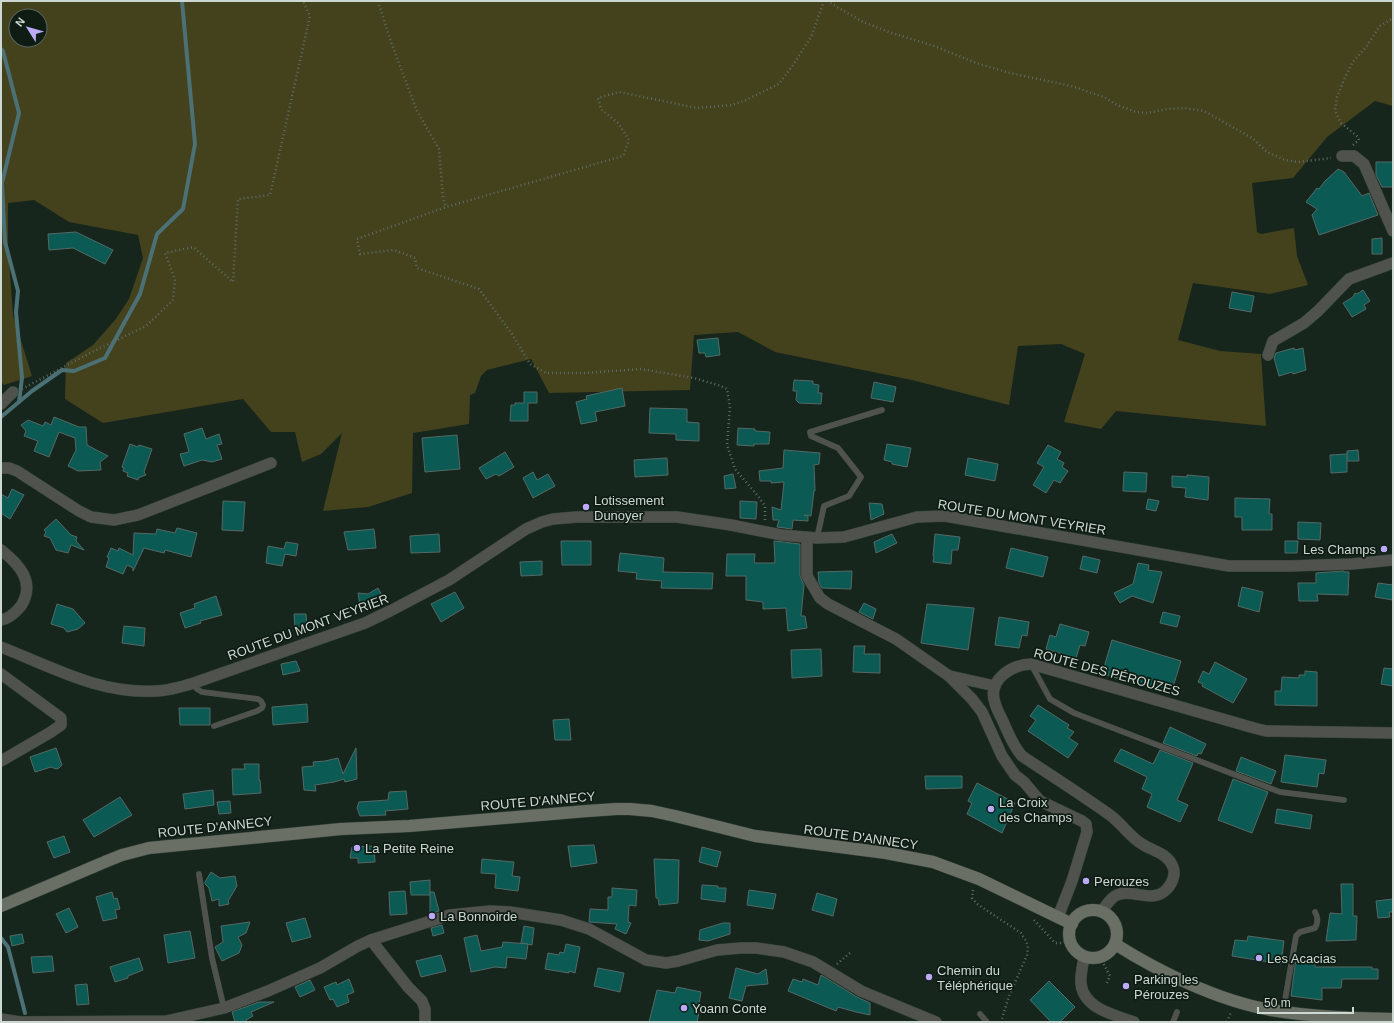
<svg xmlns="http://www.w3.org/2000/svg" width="1394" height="1023" viewBox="0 0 1394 1023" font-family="Arial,sans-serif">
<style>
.green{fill:#44411d;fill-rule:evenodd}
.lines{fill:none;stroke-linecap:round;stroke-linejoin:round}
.stream{stroke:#4b7075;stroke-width:4}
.building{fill:#0b5a53;stroke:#546966}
.lane-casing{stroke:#34423a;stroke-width:6}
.street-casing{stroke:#34423a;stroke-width:12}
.secondary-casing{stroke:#34423a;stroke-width:13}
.path{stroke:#606d65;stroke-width:2.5;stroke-dasharray:1 3;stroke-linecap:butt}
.lane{stroke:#50534d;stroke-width:5.5}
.street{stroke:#50534d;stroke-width:11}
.secondary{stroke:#696f64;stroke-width:12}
.poi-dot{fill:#bbaaf6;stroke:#0e1c14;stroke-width:1.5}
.labels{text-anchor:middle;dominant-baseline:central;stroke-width:3.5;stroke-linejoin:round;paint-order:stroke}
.poi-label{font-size:13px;fill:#ced8d2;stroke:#0e1c14;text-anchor:start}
.street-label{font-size:13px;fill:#ced8d2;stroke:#0e1c14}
</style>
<rect width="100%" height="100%" fill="#17261d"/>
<path class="green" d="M1,1h1392v105l-18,-5 -48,36 -34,41 -41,5 5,49 4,2 33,-6 3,28 11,29 -38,9 -77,-11 -15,57 42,11 41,3 5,72 -150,-15 -15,18 -37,-7 21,-68 -24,-10 -43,2 -9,59 -97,-25 -137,-28 -37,-20 -44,3 -4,55 -141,3 -18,-34 -44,11 -6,6 -6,17 -5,2 -1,29 -56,9 -1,60 -44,14 -45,4 19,-78 -21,21 -19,8 -7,-30h-24l-28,-33 -140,24 -38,-24 1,-36 27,-18 22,-25 14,-21 14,-41 -5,-23 -69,-13 -35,-22 -26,3v42l5,70 19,61 -28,9 -3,-3zM16,16h24v24h-24z"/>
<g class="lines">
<g class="stream">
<path d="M1,49l2,2 16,62 -17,70 3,59 13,49 -2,21 6,66 -3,24"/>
<path d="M1,417l31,-26 30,-21 12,1 31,-13 35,-64 17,-60 26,-25 12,-65 -13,-143"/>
<path d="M1,938l7,9 17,66"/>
</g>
</g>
<g class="building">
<path d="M1376,162h17v25h-11l-6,-12z"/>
<path d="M1338,169l6,3 18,24 7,-3 9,22 -59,20 -7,-20 5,-6 -11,-7 11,-14 2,1 6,-8z"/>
<path d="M76,232l37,18 -8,14 -32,-16 -24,2 -1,-16z"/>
<path d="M1382,238v16h-10v-15z"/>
<path d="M1363,290l7,11 -6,4 2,4 -14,8 -9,-14 10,-6 2,-4 2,1z"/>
<path d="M1232,292l22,4 -3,16 -22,-4z"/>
<path d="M718,338l2,17 -14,2 -1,-4h-6l-2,-13z"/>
<path d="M1294,348l1,2 8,-2 3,22 -13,4 -1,-2 -13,4 -5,-18 2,-5z"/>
<path d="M794,380l19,1v3l6,1 -1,8h4l-1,11 -22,-1 -3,-3 1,-9h-4z"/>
<path d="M874,382l22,5 -3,15 -22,-4z"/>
<path d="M622,388l3,18 -30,6 2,9 -16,3 -5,-22 11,-3 -1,-3z"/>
<path d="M524,392h13v11h-9v18h-18l1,-16h4v-2h9z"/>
<path d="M650,408l37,1v13l12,1v18l-23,-1v-6l-27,-1z"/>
<path d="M54,417l25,10h7l1,18 21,11 -8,6 1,8 -23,1 -10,-5 8,-16 -1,-12 -16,-6 -10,25 -15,-6 4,-10 -14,-5 2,-5 -5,-6 7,-5 15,6 2,-4 6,3z"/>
<path d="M202,428l4,11 13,-5 3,10 -5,1 5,14 -10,3 -10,-2 -18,6 -4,-12 9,-2 -5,-18z"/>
<path d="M738,428l17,1v2l15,1 -1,12h-15v2l-17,-1z"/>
<path d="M457,435l3,34 -35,3 -3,-34z"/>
<path d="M130,444l8,3 1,-2 13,4 -8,23 2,3 -8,3v2l-11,-4 1,-3 -5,-2 1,-3 -2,-1z"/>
<path d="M887,444l24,4 -4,19 -15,-3v-2l-8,-2z"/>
<path d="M1048,445l13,7 -4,7 7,4 -2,4 6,4 -8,12 -6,-3 -8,13 -13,-8 11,-18 -7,-4z"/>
<path d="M784,450l36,3 -1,11 -5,1 1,26h-1l-3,25 -7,-1 4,1v5l-15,-1 -1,9 -15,-2 2,-7h-6l-1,-13 9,3 3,-28 -13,1v-2h-11l-1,-10 24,-3z"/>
<path d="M1358,450l1,11h-12v-10z"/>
<path d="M505,452l9,15 -15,9 -3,-2 -10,5 -7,-11z"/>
<path d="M1347,454v18l-16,1 -1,-18z"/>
<path d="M667,458l1,17 -33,2 -1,-17z"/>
<path d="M968,458l30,6 -3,17 -30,-6z"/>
<path d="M533,472l4,8 11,-6 7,12 -22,12 -10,-20z"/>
<path d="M1124,472l23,1 -1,19 -23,-1z"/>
<path d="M733,474l3,14 -11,1 -1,-13z"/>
<path d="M1187,475l22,2 -1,23 -23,-3 1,-9 -14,-1v-11l15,1z"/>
<path d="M12,489l12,6 -14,24 -9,-6v-19l7,4z"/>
<path d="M1235,498l35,1 -1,15h3v16h-30v-13h-7z"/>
<path d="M1148,499l11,2 -3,10 -10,-2z"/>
<path d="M223,501l22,1 -2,29 -21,-1z"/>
<path d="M740,501l17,1 -1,17 -16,-1z"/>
<path d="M869,503l13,1 2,10 -13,6z"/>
<path d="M56,519l15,16 6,2 -1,4 8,9 -13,-5 -3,8 -12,-3 -6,-12 -6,-2 2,-4 -2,-2z"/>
<path d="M1298,522l23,1 -1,17 -22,-1z"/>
<path d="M177,528l20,5 -6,24 -26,-7 -1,3 -20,-5 -11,23v-3l-6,-3 -4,9 -17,-7 3,-9 -2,-1 4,-9 7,3 1,-3 14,7 1,-22 22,1 1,-5 18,4z"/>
<path d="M374,529l2,19 -28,2 -4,-18z"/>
<path d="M439,534l1,18 -29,1 -1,-17z"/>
<path d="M892,534l5,9 -21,10 -2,-11z"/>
<path d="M935,534l25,3 -2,13h-6l-1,14 -18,-2 1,-6h-1z"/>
<path d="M561,541h30v24h-29z"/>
<path d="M774,541l26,3v32l4,9 -3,31h4l2,12 -19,3 -2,-23 -23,1v-7l-17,-2v-24h-20l1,-22h28l-1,9h21z"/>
<path d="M1285,541h13l-1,12h-12z"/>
<path d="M286,542l12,2 -2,12 -11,-2 -3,12 -16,-3 2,-17 16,3z"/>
<path d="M1011,548l37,9 -5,20 -37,-9z"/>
<path d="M620,553l44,5 -1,14 50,1 -1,16 -51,-1 1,-7 -26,-2 1,-6 -19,-2z"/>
<path d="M1083,556l17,4 -3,13 -17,-4z"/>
<path d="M542,561v14l-21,1 -1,-14z"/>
<path d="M1138,563l11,2 -1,5 14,2 -9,31 -21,-7 -12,7 -6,-10 19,-9z"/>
<path d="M852,571l-1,18 -29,-1 -3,-5 -1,-11z"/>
<path d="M1344,571v1h5l-1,23 -31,-1 1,7h-19l-1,-18h18v-10z"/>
<path d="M1378,583l15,2v15l-18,-3z"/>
<path d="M1242,587l21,5 -4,20 -21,-6z"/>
<path d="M378,588l6,11 -23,13 -3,-19 10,1z"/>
<path d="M455,592l9,16 -23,14 -10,-18z"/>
<path d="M216,596l6,19 -22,6 1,2 -16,5 -5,-15 15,-5 -1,-4z"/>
<path d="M864,603l12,6 -3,10 -14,-7z"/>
<path d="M57,604l16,5 12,14 -7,6 -11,3 -3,-4 -13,-4z"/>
<path d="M927,604l47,4 -6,42 -47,-7z"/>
<path d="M1163,612l17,4 -3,11 -17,-4z"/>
<path d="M294,614h12l1,13h-12z"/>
<path d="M999,617l30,5 -2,14 -5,-1 -3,13 -24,-3z"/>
<path d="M1060,624l29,8 -4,14 -5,-1 -4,13 -30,-9 4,-14 6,2z"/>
<path d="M124,626l21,2 -1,18 -22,-3z"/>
<path d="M1112,640l69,21 -10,32 -69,-19z"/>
<path d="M854,646h11l-1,8h16v19l-27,-1z"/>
<path d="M821,649l1,27 -30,2 -1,-28z"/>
<path d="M296,661l4,10 -17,4 -2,-11z"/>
<path d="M1215,662l32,17 -14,24 -31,-17 1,-2 -5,-2 5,-11 6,3z"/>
<path d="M1384,668l9,1v17l-12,-2z"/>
<path d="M1305,671l12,1v34l-42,-1v-14h6l1,-14 17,1v-3h6z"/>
<path d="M307,704l1,18 -35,3 -1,-18z"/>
<path d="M1038,705l31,20 -2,3 7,4 -5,6 9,6 -10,14 -40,-27 8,-11 -6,-4z"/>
<path d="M179,708h31v17h-30z"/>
<path d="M569,719l2,21h-16l-2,-20z"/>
<path d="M1170,727l36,17 -5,10 -3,-1 -1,3 -34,-13z"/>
<path d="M56,748l6,17 -3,3 -3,1 -5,-2 -16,5 -5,-15z"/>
<path d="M356,748l1,31 -12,3 -1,-3 -10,3 -19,3 1,6 -12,-1 -2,-23 12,-1 -1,-4 12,-1 13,-3 5,16z"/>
<path d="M1121,749l32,15 7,-14 33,13 -16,37 11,5 -8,17 -33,-15 5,-13 -10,-5 5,-12 -33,-16z"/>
<path d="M1285,755l41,5 -2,14 -5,-1 -2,14 -36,-5z"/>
<path d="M1241,757l35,14 -5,13 -35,-13z"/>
<path d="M244,764h15v16h1l1,13 -28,2 -1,-26h13z"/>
<path d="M925,776h37v12l-36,1z"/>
<path d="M1233,779l35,13 -16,41 -34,-13z"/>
<path d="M977,783l38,20 -13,30 -35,-19 5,-11 -4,-2z"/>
<path d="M213,790l1,15 -29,4 -2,-15z"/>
<path d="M406,791l2,18 -23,2 1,4 -26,1 -3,-8 2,-6 29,-2 1,-8z"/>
<path d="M120,797l12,18 -38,22 -11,-17z"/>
<path d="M230,801l1,12 -12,1 -2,-12z"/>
<path d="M1277,809l35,6 -2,14 -35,-6z"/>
<path d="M64,836l6,16 -16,6 -7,-16z"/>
<path d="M594,845l3,18 -26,4 -3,-21z"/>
<path d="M374,846l1,16 -17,1v-5h-8l2,-11z"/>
<path d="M702,847l19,5 -4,15 -18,-5z"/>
<path d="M482,859l32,3 -2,14 8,1 -2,14 -23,-3 1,-14 -15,-1z"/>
<path d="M654,859l25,1 -1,43 -19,2 -1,-7h-2z"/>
<path d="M211,872l9,6 15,-2 2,10 -9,15 1,3 -10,2v-7l-7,2 -3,-13 -4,-4v-2z"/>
<path d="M430,880v15h-19l-1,-13z"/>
<path d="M1341,884h12v32h4l-1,24 -30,1 4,-28 12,1z"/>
<path d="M702,885l16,1v2h8l-1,14 -24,-3z"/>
<path d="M612,888l25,2 -1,16 -7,-1 -1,17 3,1 -5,11 -11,-5 2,-5 -28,-2 1,-13 18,1v-13h4z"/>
<path d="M749,890l27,4 -3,15 -26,-4z"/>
<path d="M405,891l2,23 -17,1 -1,-23z"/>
<path d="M112,892l2,7 3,-1 3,11 -5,1 2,8 -14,3 -7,-24z"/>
<path d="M430,892h4l5,19 -9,3z"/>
<path d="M817,893l20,6 -4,17 -21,-6z"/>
<path d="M1393,899v13h-4l1,5 -12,1 -2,-17z"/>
<path d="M69,908l9,19 -12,6 -10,-19z"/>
<path d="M305,918l6,19 -19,5 -6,-19z"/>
<path d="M250,922l-4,11 -8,4 4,8 -3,8 -17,8 -7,-14 8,-5 -2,-16z"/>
<path d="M723,923h7v11l-22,7 -9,-1 1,-10z"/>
<path d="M442,925l2,8 -11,3 -2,-8z"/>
<path d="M524,926l10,2 -2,17 -11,-2z"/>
<path d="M190,931l5,27 -27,5 -4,-28z"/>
<path d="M22,934l2,9 -12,3 -2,-10z"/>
<path d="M477,935l4,16 21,-4 1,-5 25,2 -2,15 -19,-2 -1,11 -11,-1 -24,5 -7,-34z"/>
<path d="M1248,936l36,5 -3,23 -49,-8 3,-16 12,1z"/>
<path d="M566,944l14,3 -5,26 -6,-2v2l-24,-4 3,-16 11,2 1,-3 4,1z"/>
<path d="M441,955l5,16 -25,6 -5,-16z"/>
<path d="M52,956l2,15 -21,2 -2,-16z"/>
<path d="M139,958l4,12 -15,6v2l-13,4 -5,-15z"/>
<path d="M1296,958l19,3v6h57v2h6v10h-36l-1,9h-19v12l-31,-4z"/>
<path d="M598,968l26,5 -4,19 -26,-6z"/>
<path d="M736,968l22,6 8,-5 2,15 -22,2 -4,15 -13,-3z"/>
<path d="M821,975l36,22 13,6v12l-14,-3 -18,-5 -2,4 -48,-20 5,-12 9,3 1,-3 15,6z"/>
<path d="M349,979l5,13 -7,3 2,7 -12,5 -4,-8 -3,1 -6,-13 12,-5 1,3z"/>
<path d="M310,980l5,10 -15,7 -5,-10z"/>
<path d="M1049,981l26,26 -15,15h-9l-21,-22z"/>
<path d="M87,984l2,20 -12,1 -2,-20z"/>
<path d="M677,987l24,5 -2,11h2l-4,19h-48l8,-32 18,3z"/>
<path d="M259,1002h15l-23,10 2,4 -7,4 1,2h-12l-3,-10z"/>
</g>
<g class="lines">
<g class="lane-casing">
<g id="lane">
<path d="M817,538l7,-32 25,-10 12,-19 -23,-29 -27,-12 -1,-4 72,-22"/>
<path d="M1032,666l18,33 24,14 206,79 64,8"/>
<path d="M194,683l3,6 5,3 56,7 3,2 2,4 -1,3 -5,3 -43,15"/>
<path d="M199,874l13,84 12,50"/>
<path d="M1283,1012l13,-76 4,-4 15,-4c3,-5 3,-11 0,-16"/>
<path d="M980,1014l7,8"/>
<path d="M1173,1022l4,-10"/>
</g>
</g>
<g class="street-casing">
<g id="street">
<path d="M1342,156h12l10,8 29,67"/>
<path d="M1268,355l5,-14 31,-18 14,-12 31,-32 44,-16"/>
<path d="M1,404l12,-12"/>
<path d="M1,468h8l8,3 62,40 12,6 23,3 24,-5 133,-52"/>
<path d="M807,537v39l13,22 8,6 68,35 53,37 23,23 10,13 20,44 13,19 9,7 16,19 42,20 4,3 1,8 -15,49 -14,36"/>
<path d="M1,550c18,14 35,32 20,56 -5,6 -12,13 -20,14"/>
<path d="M1,647c51,20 98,47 154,44 13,0 26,-4 39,-8l171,-60 25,-12 59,-31 77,-51 16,-7 11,-3 24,-2h100l54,8 50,10 36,3 27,-1 73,-20 28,-1 284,50h60l63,-2 41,-4"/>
<path d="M1,674l60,44v7l-10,7 -50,29"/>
<path d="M950,676l45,10"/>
<path d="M1101,912c4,-5 8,-12 14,-16 17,-9 37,9 52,-7 5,-5 9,-15 6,-22 -5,-14 -21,-16 -31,-23 -12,-7 -20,-20 -32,-29 -28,-20 -58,-39 -88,-59 -8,-9 -12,-19 -17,-30 -3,-8 -8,-15 -10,-23 -8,-23 16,-38 36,-39l223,64 12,3 127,2"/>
<path d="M371,940l37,47 14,14 3,8v13"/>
<path d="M1084,956c-1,10 -4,19 -3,28 3,25 34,31 53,38"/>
<path d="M1,1019l19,3"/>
<path d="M22,1022l144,-1 58,-13 44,-17 52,-23 38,-22 13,-6 79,-25 40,-4 20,1 51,8 28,9 57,31 20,3 12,-2 39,-11 24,-2h15l28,4 29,10 48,29 75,31"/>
</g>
</g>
<g class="secondary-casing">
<g id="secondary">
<path d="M1,906l106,-45 15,-6 27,-7 192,-19 68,-3 178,-15 29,-2h14l22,2 23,5 80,20 131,17 47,9 46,17 93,45"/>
<circle cx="1093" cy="934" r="24"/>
<path d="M1115,944c44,28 104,57 156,66 41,7 81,8 122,9"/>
</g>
</g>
<g class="path">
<path d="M378,1l12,38 27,72 22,38 4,49 3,9"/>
<path d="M827,1l36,21 26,10 45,14 42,17 34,10 61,13 33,11 13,8 19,7 11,1 21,-4 16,-1 20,3 48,27 15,14 18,8 13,2 33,-4"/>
<path d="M1353,145l6,-5 -1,-3 -17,-14 -6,-12 2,-14 7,-17 8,-17 14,-16 14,-21 13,-8"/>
<path d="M22,389l68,-36 56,-27 27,-26 2,-20 -10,-27 28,-6 40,35 5,-83 32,-4 40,-179 -7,-15"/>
<path d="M765,520v-14l-7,-10 -23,-27 -8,-24 3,-38 -3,-18 -9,-4 -24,-7 -53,-9 -56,4h-39l-16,-9 -18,-30 -33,-45 -62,-21 -2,-10 -21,-8 -34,4 -3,-15 89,-32 177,-51 6,-16 -11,-17 -17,-14 -3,-11 21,-6 78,16 35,-3 14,-5 33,-16 14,-19 18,-28 13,-36"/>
<path d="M973,890l-1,8 5,6 44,29 5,8 2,5 -1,9 -18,41 -8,26"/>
<path d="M1034,920l21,23h7l8,-2"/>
<path d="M1100,957l10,19 -4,9"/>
<path d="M837,964l14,-12"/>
<path d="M1227,1022l4,-10"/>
</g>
<use href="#lane" class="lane"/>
<use href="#street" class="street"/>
<use href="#secondary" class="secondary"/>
</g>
<g class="poi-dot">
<circle cx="586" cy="507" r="4"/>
<circle cx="1384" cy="549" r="4"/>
<circle cx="991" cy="809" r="4"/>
<circle cx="357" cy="848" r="4"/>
<circle cx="1086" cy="881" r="4"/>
<circle cx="432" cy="916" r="4"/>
<circle cx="1259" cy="958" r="4"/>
<circle cx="929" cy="977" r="4"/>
<circle cx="1126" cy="986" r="4"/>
<circle cx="684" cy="1008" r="4"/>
</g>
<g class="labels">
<g class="poi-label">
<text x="594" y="500">Lotissement<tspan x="594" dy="15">Dunoyer</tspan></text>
<text x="1376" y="549" text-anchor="end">Les Champs</text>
<text x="999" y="802">La Croix<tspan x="999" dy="15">des Champs</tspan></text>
<text x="365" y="848">La Petite Reine</text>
<text x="1094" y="881">Perouzes</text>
<text x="440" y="916">La Bonnoirde</text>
<text x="1267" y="958">Les Acacias</text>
<text x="937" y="970">Chemin du<tspan x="937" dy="15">Téléphérique</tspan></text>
<text x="1134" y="979">Parking les<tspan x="1134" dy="15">Pérouzes</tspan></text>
<text x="692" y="1008">Yoann Conte</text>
</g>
<g class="street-label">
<text transform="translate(1022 517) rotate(9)">ROUTE DU MONT VEYRIER</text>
<text transform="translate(308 627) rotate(-20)">ROUTE DU MONT VEYRIER</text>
<text transform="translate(1107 672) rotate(15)">ROUTE DES PÉROUZES</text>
<text transform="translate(538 801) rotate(-5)">ROUTE D'ANNECY</text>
<text transform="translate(215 827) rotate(-6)">ROUTE D'ANNECY</text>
<text transform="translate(861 837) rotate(8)">ROUTE D'ANNECY</text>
</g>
</g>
<rect width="1394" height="1023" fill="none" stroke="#ced8d2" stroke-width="4"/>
<g transform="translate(28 28) rotate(307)"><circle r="19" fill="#0e1c14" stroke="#5b6760"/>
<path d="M0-3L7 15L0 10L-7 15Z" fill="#bbaaf6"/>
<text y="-6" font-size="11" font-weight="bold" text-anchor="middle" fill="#ced8d2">N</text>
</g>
<path d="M1258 1007v6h95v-6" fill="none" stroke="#ced8d2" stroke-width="2"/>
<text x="1264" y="1007" font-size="12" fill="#ced8d2" stroke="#0e1c14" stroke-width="3" paint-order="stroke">50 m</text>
</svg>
